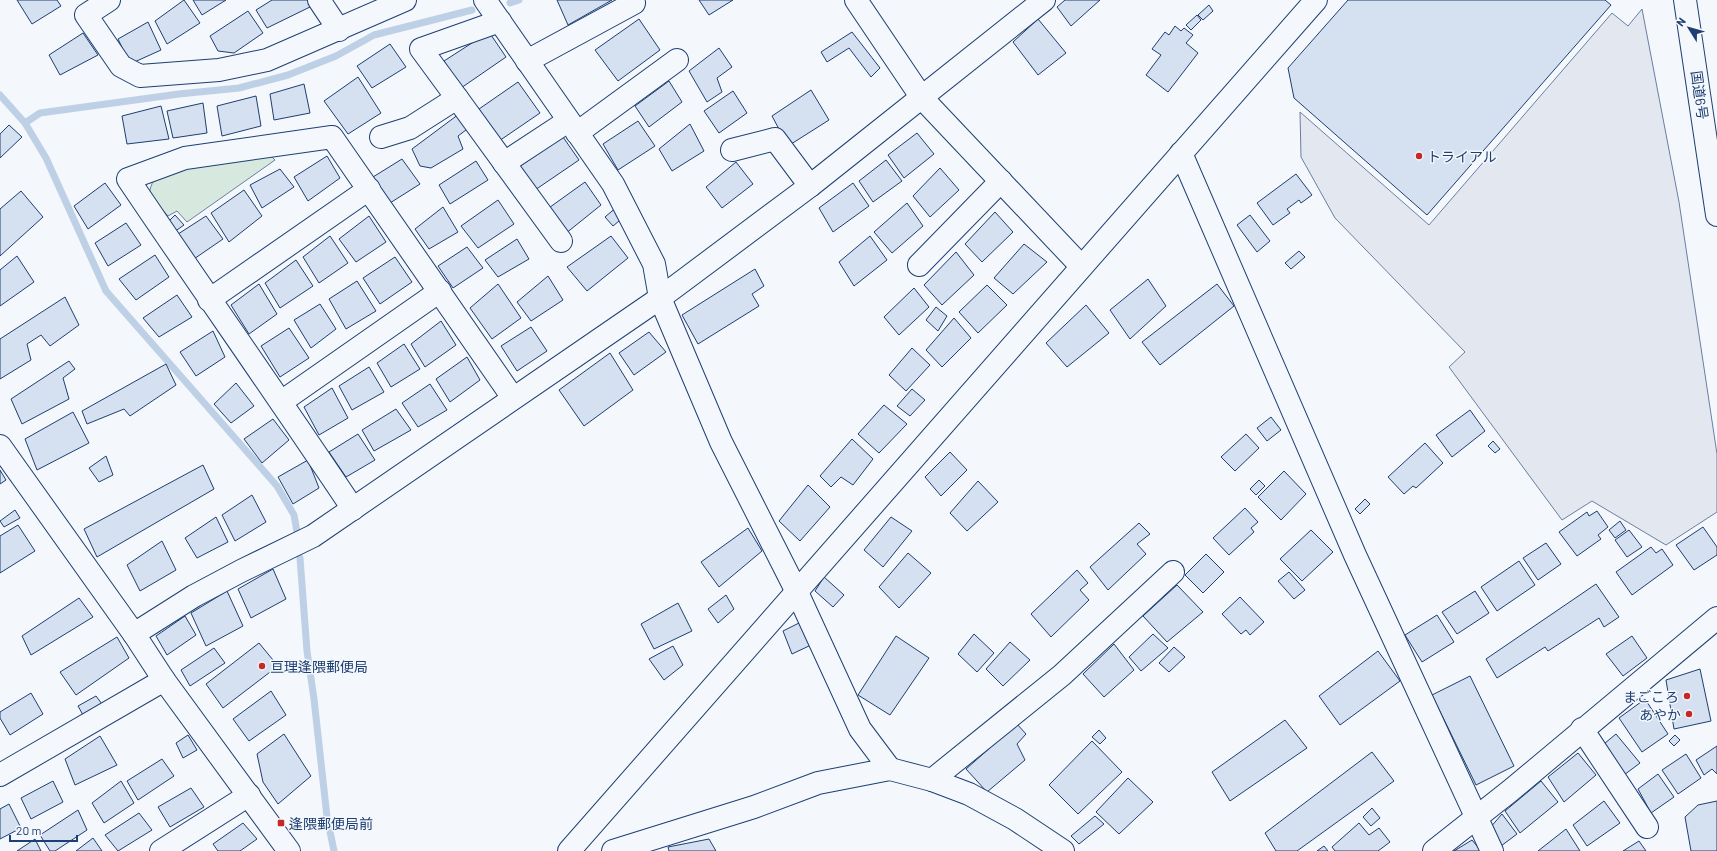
<svg xmlns="http://www.w3.org/2000/svg" width="1717" height="851" viewBox="0 0 1717 851" font-family="Barlow,'Noto Sans JP',sans-serif">
<style>
.green{fill:#d7e8df;stroke:#687fa3}
.parking{fill:#e3e8f0;stroke:#687fa3}
.lines{fill:none;stroke-linecap:round;stroke-linejoin:round}
.stream{stroke:#bed0e5;stroke-width:7}
.building{fill:#d5e0f0;stroke:#1d3f73}
.minor-casing{stroke:#1d3f73;stroke-width:24}
.highway-casing{stroke:#1d3f73;stroke-width:24}
.minor{stroke:#f4f7fb;stroke-width:22}
.highway{stroke:#f4f7fb;stroke-width:22}
.poi-dot{fill:#c62828;stroke:#f4f7fb;stroke-width:1.5}
.labels{text-anchor:middle;dominant-baseline:central;stroke-width:3;stroke-linejoin:round;paint-order:stroke}
.street-label{font-size:14px;fill:#1d3f73;stroke:#f4f7fb}
.poi-label{font-size:14px;fill:#1d3f73;stroke:#f4f7fb;text-anchor:start}
</style>
<rect width="100%" height="100%" fill="#f4f7fb"/>
<path class="green" d="M270,155l5,5 -88,62 -10,-11 -9,5 -19,-21c2,-13 5,-17 17,-23z"/>
<path class="parking" d="M1642,9l37,193 38,252v58l-51,33 -74,-44 -30,19 -113,-153 16,-15 -130,-134 -34,-61 -1,-45 129,113 183,-212 16,13z"/>
<g class="lines">
<g class="stream">
<path d="M510,3l9,-3"/>
<path d="M0,95l25,28"/>
<path d="M297,532l-3,-17 -17,-29 -171,-195 -60,-133 -21,-35 15,-10 139,-19 60,-6 49,-13 48,-19 38,-21 98,-25"/>
<path d="M300,558l7,93 7,48 13,118 7,34"/>
</g>
</g>
<g class="building">
<path d="M17,0h40l4,6 -29,18z"/>
<path d="M184,0l16,23 -33,21 -12,-23z"/>
<path d="M193,0h33l-24,15z"/>
<path d="M272,0h37l3,6 -45,22 -11,-18z"/>
<path d="M557,0h55l-44,25z"/>
<path d="M699,0h34l-24,15z"/>
<path d="M1065,0h35l-29,26 -14,-19z"/>
<path d="M1348,0h257l6,5 -184,210 -133,-117 -6,-30z"/>
<path d="M1209,5l4,6 -10,9 -5,-5z"/>
<path d="M248,11l15,22 -29,20 -16,-2 -8,-15z"/>
<path d="M1197,15l4,5 -10,10 -5,-5z"/>
<path d="M639,19l21,31 -42,31 -23,-31z"/>
<path d="M1038,19l28,34 -28,22 -25,-33z"/>
<path d="M148,22l13,28 -31,14 -12,-25z"/>
<path d="M1175,26l6,5 3,-3 9,7 -7,8 12,10 -30,39 -22,-17 15,-20 -9,-6 13,-17 4,3z"/>
<path d="M489,32l17,25 -45,31 -17,-27z"/>
<path d="M852,32l28,36 -9,9 -22,-29 -22,14 -6,-10z"/>
<path d="M83,33l15,22 -38,20 -11,-20z"/>
<path d="M390,44l16,23 -34,21 -15,-22z"/>
<path d="M719,48l13,19 -15,11 5,14 -15,10 -18,-31z"/>
<path d="M358,77l23,36 -33,21 -24,-33z"/>
<path d="M669,81l13,21 -33,25 -14,-21z"/>
<path d="M518,82l22,31 -41,28 -20,-32z"/>
<path d="M304,84l6,29 -36,7 -4,-26z"/>
<path d="M811,90l18,30 -41,26 -16,-30z"/>
<path d="M733,91l14,22 -28,20 -15,-22z"/>
<path d="M256,96l5,30 -39,10 -5,-30z"/>
<path d="M203,103l4,30 -34,5 -6,-27z"/>
<path d="M161,106l8,33 -42,5 -5,-28z"/>
<path d="M459,114l11,13 -12,9 5,13 -32,19 -11,-2 -8,-17z"/>
<path d="M638,121l17,25 -37,24 -15,-26z"/>
<path d="M690,124l14,27 -32,20 -13,-22z"/>
<path d="M9,125l13,12 -22,21v-24z"/>
<path d="M917,133l17,21 -30,24 -16,-23z"/>
<path d="M563,137l16,23 -44,30 -16,-23z"/>
<path d="M327,156l13,22 -32,23 -14,-24z"/>
<path d="M402,159l18,25 -30,19 -17,-26z"/>
<path d="M886,160l16,21 -29,21 -14,-21z"/>
<path d="M476,161l12,19 -38,24 -11,-19z"/>
<path d="M736,162l17,22 -31,24 -16,-21z"/>
<path d="M940,168l19,22 -29,27 -17,-21z"/>
<path d="M280,169l14,18 -32,21 -12,-23z"/>
<path d="M1296,174l16,21 -11,8 -2,-3 -12,9 3,4 -17,12 -16,-22z"/>
<path d="M585,182l16,23 -36,29 -19,-24z"/>
<path d="M105,183l16,22 -33,24 -14,-23z"/>
<path d="M853,183l16,23 -36,26 -14,-24z"/>
<path d="M244,190l18,26 -33,26 -18,-29z"/>
<path d="M21,191l22,26 -43,39v-47z"/>
<path d="M498,200l16,24 -36,24 -17,-22z"/>
<path d="M907,203l16,23 -31,27 -18,-21z"/>
<path d="M618,206l7,10 -12,10 -8,-9z"/>
<path d="M443,207l15,25 -29,17 -14,-20z"/>
<path d="M995,212l18,20 -31,30 -17,-18z"/>
<path d="M175,215l9,10 -10,7 -7,-9z"/>
<path d="M1250,215l20,26 -13,11 -20,-27z"/>
<path d="M206,216l17,23 -32,22 -16,-25z"/>
<path d="M369,216l17,26 -30,20 -17,-23z"/>
<path d="M126,223l15,22 -33,21 -13,-23z"/>
<path d="M330,236l18,27 -29,20 -16,-26z"/>
<path d="M611,236l17,22 -41,33 -20,-24z"/>
<path d="M870,236l17,24 -33,26 -15,-24z"/>
<path d="M517,239l12,20 -31,18 -13,-17z"/>
<path d="M1024,244l23,18 -34,32 -19,-16z"/>
<path d="M467,247l16,21 -30,20 -15,-22z"/>
<path d="M1299,251l6,6 -14,12 -6,-6z"/>
<path d="M956,252l18,23 -32,30 -18,-20z"/>
<path d="M155,255l14,22 -33,23 -17,-21z"/>
<path d="M17,256l17,26 -34,24v-36z"/>
<path d="M395,257l17,25 -32,22 -17,-26z"/>
<path d="M296,260l17,26 -33,22 -15,-25z"/>
<path d="M755,269l9,17 -12,8 7,12 -61,38 -16,-29z"/>
<path d="M548,276l15,24 -32,21 -14,-19z"/>
<path d="M1148,279l18,27 -36,33 -20,-29z"/>
<path d="M357,281l19,30 -30,18 -17,-30z"/>
<path d="M259,284l18,30 -28,20 -18,-29z"/>
<path d="M498,284l23,34 -29,21 -22,-31z"/>
<path d="M1217,284l17,22 -74,59 -18,-23z"/>
<path d="M987,285l20,20 -29,28 -19,-21z"/>
<path d="M914,288l15,19 -30,28 -15,-18z"/>
<path d="M177,295l15,22 -33,20 -16,-19z"/>
<path d="M65,297l14,28 -29,21 -9,-11 -14,9 4,16 -31,19v-40z"/>
<path d="M320,304l16,25 -25,19 -17,-28z"/>
<path d="M1086,305l23,28 -42,34 -21,-24z"/>
<path d="M936,307l11,9 -9,15 -12,-11z"/>
<path d="M954,318l17,20 -29,29 -16,-17z"/>
<path d="M441,321l15,24 -31,22 -14,-23z"/>
<path d="M531,327l16,24 -30,20 -16,-25z"/>
<path d="M289,328l20,30 -29,19 -19,-31z"/>
<path d="M213,331l12,26 -29,19 -16,-24z"/>
<path d="M649,332l17,20 -32,23 -15,-22z"/>
<path d="M404,344l16,25 -29,18 -14,-24z"/>
<path d="M912,348l18,17 -24,26 -17,-16z"/>
<path d="M610,353l23,37 -49,36 -25,-36z"/>
<path d="M467,357l13,23 -30,22 -14,-23z"/>
<path d="M69,361l6,8 -12,9 6,21 -47,25 -11,-25z"/>
<path d="M166,364l10,21 -46,31 -6,-7 -37,15 -5,-13z"/>
<path d="M369,367l15,25 -32,18 -13,-24z"/>
<path d="M236,383l18,23 -23,17 -17,-19z"/>
<path d="M430,384l17,26 -29,17 -16,-24z"/>
<path d="M332,388l16,30 -29,17 -15,-28z"/>
<path d="M912,389l13,11 -15,16 -13,-10z"/>
<path d="M884,405l23,19 -28,29 -21,-19z"/>
<path d="M396,409l15,21 -37,21 -12,-21z"/>
<path d="M1470,410l15,21 -33,26 -16,-22z"/>
<path d="M73,412l16,31 -52,27 -12,-31z"/>
<path d="M1271,417l10,13 -14,11 -10,-13z"/>
<path d="M273,419l16,21 -27,23 -18,-24z"/>
<path d="M358,434l17,26 -29,17 -17,-25z"/>
<path d="M1246,434l13,14 -24,23 -14,-14z"/>
<path d="M852,439l21,20 -20,26 -12,-8 -10,10 -11,-11z"/>
<path d="M1493,441l7,8 -5,4 -7,-7z"/>
<path d="M1425,443l18,20 -27,25 -3,-2 -9,8 -16,-17z"/>
<path d="M950,452l17,18 -26,26 -16,-19z"/>
<path d="M106,456l7,19 -14,7 -10,-14z"/>
<path d="M308,460l11,28 -26,16 -15,-27z"/>
<path d="M203,465l11,24 -117,68 -13,-28z"/>
<path d="M0,470l6,10 -6,4z"/>
<path d="M1284,471l22,23 -25,26 -23,-23z"/>
<path d="M1259,480l6,6 -9,9 -6,-6z"/>
<path d="M978,481l20,21 -31,29 -17,-18z"/>
<path d="M808,485l22,22 -30,34 -21,-20z"/>
<path d="M252,495l14,27 -31,19 -13,-26z"/>
<path d="M1365,499l5,5 -10,10 -5,-5z"/>
<path d="M1245,508l13,14 -7,6 3,4 -25,23 -16,-17z"/>
<path d="M15,510l5,8 -16,9 -4,-6z"/>
<path d="M1597,511l11,16 -10,8 3,4 -24,17 -18,-24 28,-20 2,4z"/>
<path d="M216,517l12,25 -31,16 -12,-20z"/>
<path d="M891,517l21,14 -29,36 -19,-17z"/>
<path d="M1620,521l6,9 -11,8 -6,-8z"/>
<path d="M1139,523l11,11 -13,10 9,10 -38,36 -18,-23z"/>
<path d="M18,525l17,26 -35,22v-37z"/>
<path d="M1703,527l14,20v8l-23,15 -18,-25z"/>
<path d="M748,528l14,23 -43,36 -18,-25z"/>
<path d="M1311,530l22,22 -31,29 -22,-22z"/>
<path d="M1629,530l13,17 -15,10 -12,-17z"/>
<path d="M162,541l14,29 -36,21 -13,-26z"/>
<path d="M1546,543l15,21 -23,16 -15,-22z"/>
<path d="M1651,547l5,6 6,-4 11,16 -41,30 -16,-23z"/>
<path d="M908,553l23,20 -32,35 -20,-21z"/>
<path d="M1206,554l18,18 -21,21 -18,-18z"/>
<path d="M1519,561l16,24 -38,26 -16,-24z"/>
<path d="M273,569l13,30 -35,19 -13,-29z"/>
<path d="M1077,570l11,13 -8,7 9,10 -38,37 -20,-23z"/>
<path d="M1289,572l16,18 -11,9 -16,-18z"/>
<path d="M824,577l20,18 -11,12 -18,-16z"/>
<path d="M1596,584l23,33 -15,10 -5,-9 -51,33 -3,-4 -48,31 -11,-19z"/>
<path d="M1177,585l26,27 -36,30 -24,-26z"/>
<path d="M227,591l16,35 -37,20 -15,-33z"/>
<path d="M1475,591l14,22 -32,21 -15,-22z"/>
<path d="M726,595l8,14 -16,14 -10,-14z"/>
<path d="M1240,597l24,25 -14,13 -4,-5 -5,4 -19,-20z"/>
<path d="M79,598l14,19 -62,38 -9,-19z"/>
<path d="M678,603l14,28 -38,18 -13,-25z"/>
<path d="M1437,615l17,27 -32,20 -17,-27z"/>
<path d="M185,616l11,19 -29,20 -11,-19z"/>
<path d="M799,623l12,22 -19,9 -9,-23z"/>
<path d="M974,634l20,19 -17,19 -19,-18z"/>
<path d="M1153,634l15,14 -27,23 -12,-14z"/>
<path d="M896,636l33,22 -39,57 -32,-20z"/>
<path d="M1632,636l15,22 -24,18 -17,-22z"/>
<path d="M117,637l12,21 -53,37 -16,-23z"/>
<path d="M1010,642l20,18 -27,26 -17,-17z"/>
<path d="M259,643l19,23 -55,42 -17,-24z"/>
<path d="M1114,644l20,26 -30,27 -21,-23z"/>
<path d="M673,646l10,19 -19,15 -15,-21z"/>
<path d="M1174,647l11,10 -16,15 -10,-9z"/>
<path d="M214,648l11,15 -35,23 -9,-16z"/>
<path d="M1378,651l22,30 -60,44 -21,-29z"/>
<path d="M1700,669l11,52 -37,8 -8,-49z"/>
<path d="M1470,676l44,90 -38,19 -44,-90z"/>
<path d="M271,691l15,24 -37,26 -16,-22z"/>
<path d="M31,693l12,21 -33,21 -10,-17v-6z"/>
<path d="M96,696l6,8 -19,11 -5,-9z"/>
<path d="M1645,699l23,35 -26,18 -23,-34z"/>
<path d="M1285,720l22,28 -77,53 -18,-29z"/>
<path d="M1017,724l9,10 -9,10 8,16 -38,32 -21,-23z"/>
<path d="M1099,730l7,8 -6,6 -8,-7z"/>
<path d="M284,734l27,42 -33,28 -15,-22 -6,-28z"/>
<path d="M1616,734l24,29 -20,15 -21,-30z"/>
<path d="M188,735l9,15 -14,8 -7,-15z"/>
<path d="M1675,735l5,5 -6,6 -5,-5z"/>
<path d="M100,736l17,29 -42,20 -10,-26z"/>
<path d="M1092,741l30,31 -44,42 -29,-29z"/>
<path d="M1717,746v28l-5,-5 -8,6 -8,-15z"/>
<path d="M1372,752l22,29 -97,70h-21l-11,-18z"/>
<path d="M1578,753l18,22 -32,27 -16,-25z"/>
<path d="M1686,754l15,24 -23,16 -16,-24z"/>
<path d="M162,759l12,17 -36,24 -11,-19z"/>
<path d="M1658,774l16,23 -23,16 -13,-24z"/>
<path d="M1128,778l25,24 -34,32 -23,-22z"/>
<path d="M53,781l10,21 -32,17 -10,-21z"/>
<path d="M121,781l13,22 -30,20 -12,-20z"/>
<path d="M1541,781l17,21 -38,31 -15,-22z"/>
<path d="M191,788l13,19 -34,20 -12,-20z"/>
<path d="M1604,801l16,22 -33,23 -14,-21z"/>
<path d="M1717,801v50h-26l-6,-34 13,-12z"/>
<path d="M9,804l12,24 -21,11v-30z"/>
<path d="M1372,808l8,10 -9,8 -8,-9z"/>
<path d="M78,810l9,20 -32,21h-5l-10,-16z"/>
<path d="M139,813l13,17 -34,21 -13,-16z"/>
<path d="M1502,814l15,20 -16,12 -12,-17z"/>
<path d="M1095,816l9,8 -25,20 -8,-8z"/>
<path d="M243,823l14,16 -17,12h-22l-5,-7z"/>
<path d="M1359,823l10,12 10,-7 11,14 -12,9h-43l-3,-4z"/>
<path d="M1566,829l14,22h-42z"/>
<path d="M93,838l9,13h-26z"/>
<path d="M35,839l6,12h-24z"/>
<path d="M709,839l7,12h-47l-1,-4z"/>
<path d="M1472,840l9,11h-27z"/>
<path d="M1639,841l7,10h-23z"/>
<path d="M1324,846l4,5h-11z"/>
</g>
<g class="lines">
<g class="minor-casing">
<g id="minor">
<path d="M109,0l-23,15 35,51 19,10 79,-6 48,-10 138,-60"/>
<path d="M319,0l20,30"/>
<path d="M485,0l128,184 41,80 6,34 61,144 75,148 64,139 30,40"/>
<path d="M856,0l66,98 159,168"/>
<path d="M527,61l107,-58"/>
<path d="M457,98l-36,-49 79,-28"/>
<path d="M577,133l100,-73"/>
<path d="M381,137l29,-9 47,-30 104,143"/>
<path d="M732,150l43,-11 35,47"/>
<path d="M1181,153l174,402 137,296"/>
<path d="M504,163l64,-42"/>
<path d="M919,265l82,-84"/>
<path d="M209,300l160,-111"/>
<path d="M281,402l159,-111"/>
<path d="M0,446l134,188 30,46 125,171"/>
<path d="M353,509c-74,-111 -151,-220 -225,-330l57,-21 147,-21 181,261"/>
<path d="M134,634l60,-38 47,-25 72,-35 347,-238 150,-112 234,-186"/>
<path d="M1582,729l65,98"/>
<path d="M0,775l164,-95"/>
<path d="M932,780l130,-105 111,-103"/>
<path d="M161,851l88,-56"/>
<path d="M569,851l747,-851"/>
<path d="M613,851l141,-44 64,-24 72,-14 42,11 37,14 46,25 48,32"/>
<path d="M1434,851l76,-60 207,-173"/>
</g>
</g>
<g class="highway-casing">
<path id="highway" d="M1685,0l32,215"/>
</g>
<use href="#minor" class="minor"/>
<use href="#highway" class="highway"/>
</g>
<g class="poi-dot">
<circle cx="1419" cy="156" r="4"/>
<circle cx="262" cy="666" r="4"/>
<circle cx="1687" cy="696" r="4"/>
<circle cx="1689" cy="714" r="4"/>
<rect x="277" y="819" width="8" height="8" rx="2"/>
</g>
<g class="labels">
<g class="street-label">
<text transform="translate(1700 95) rotate(82)">国道6号</text>
</g>
<g class="poi-label">
<text x="1427" y="156">トライアル</text>
<text x="270" y="666">亘理逢隈郵便局</text>
<text x="1679" y="696" text-anchor="end">まごころ</text>
<text x="1681" y="714" text-anchor="end">あやか</text>
<text x="289" y="823">逢隈郵便局前</text>
</g>
</g>
<g transform="translate(1689 28) rotate(307)" stroke="#f4f7fb" stroke-width="3" paint-order="stroke">
<path d="M0-3L7 15L0 10L-7 15Z" fill="#1d3f73"/>
<text y="-6" font-size="11" font-weight="bold" text-anchor="middle" fill="#1d3f73">N</text>
</g>
<path d="M10 835v6h67v-6" fill="none" stroke="#1d3f73" stroke-width="2"/>
<text x="16" y="835" font-size="12" fill="#1d3f73" stroke="#f4f7fb" stroke-width="3" paint-order="stroke">20 m</text>
</svg>
